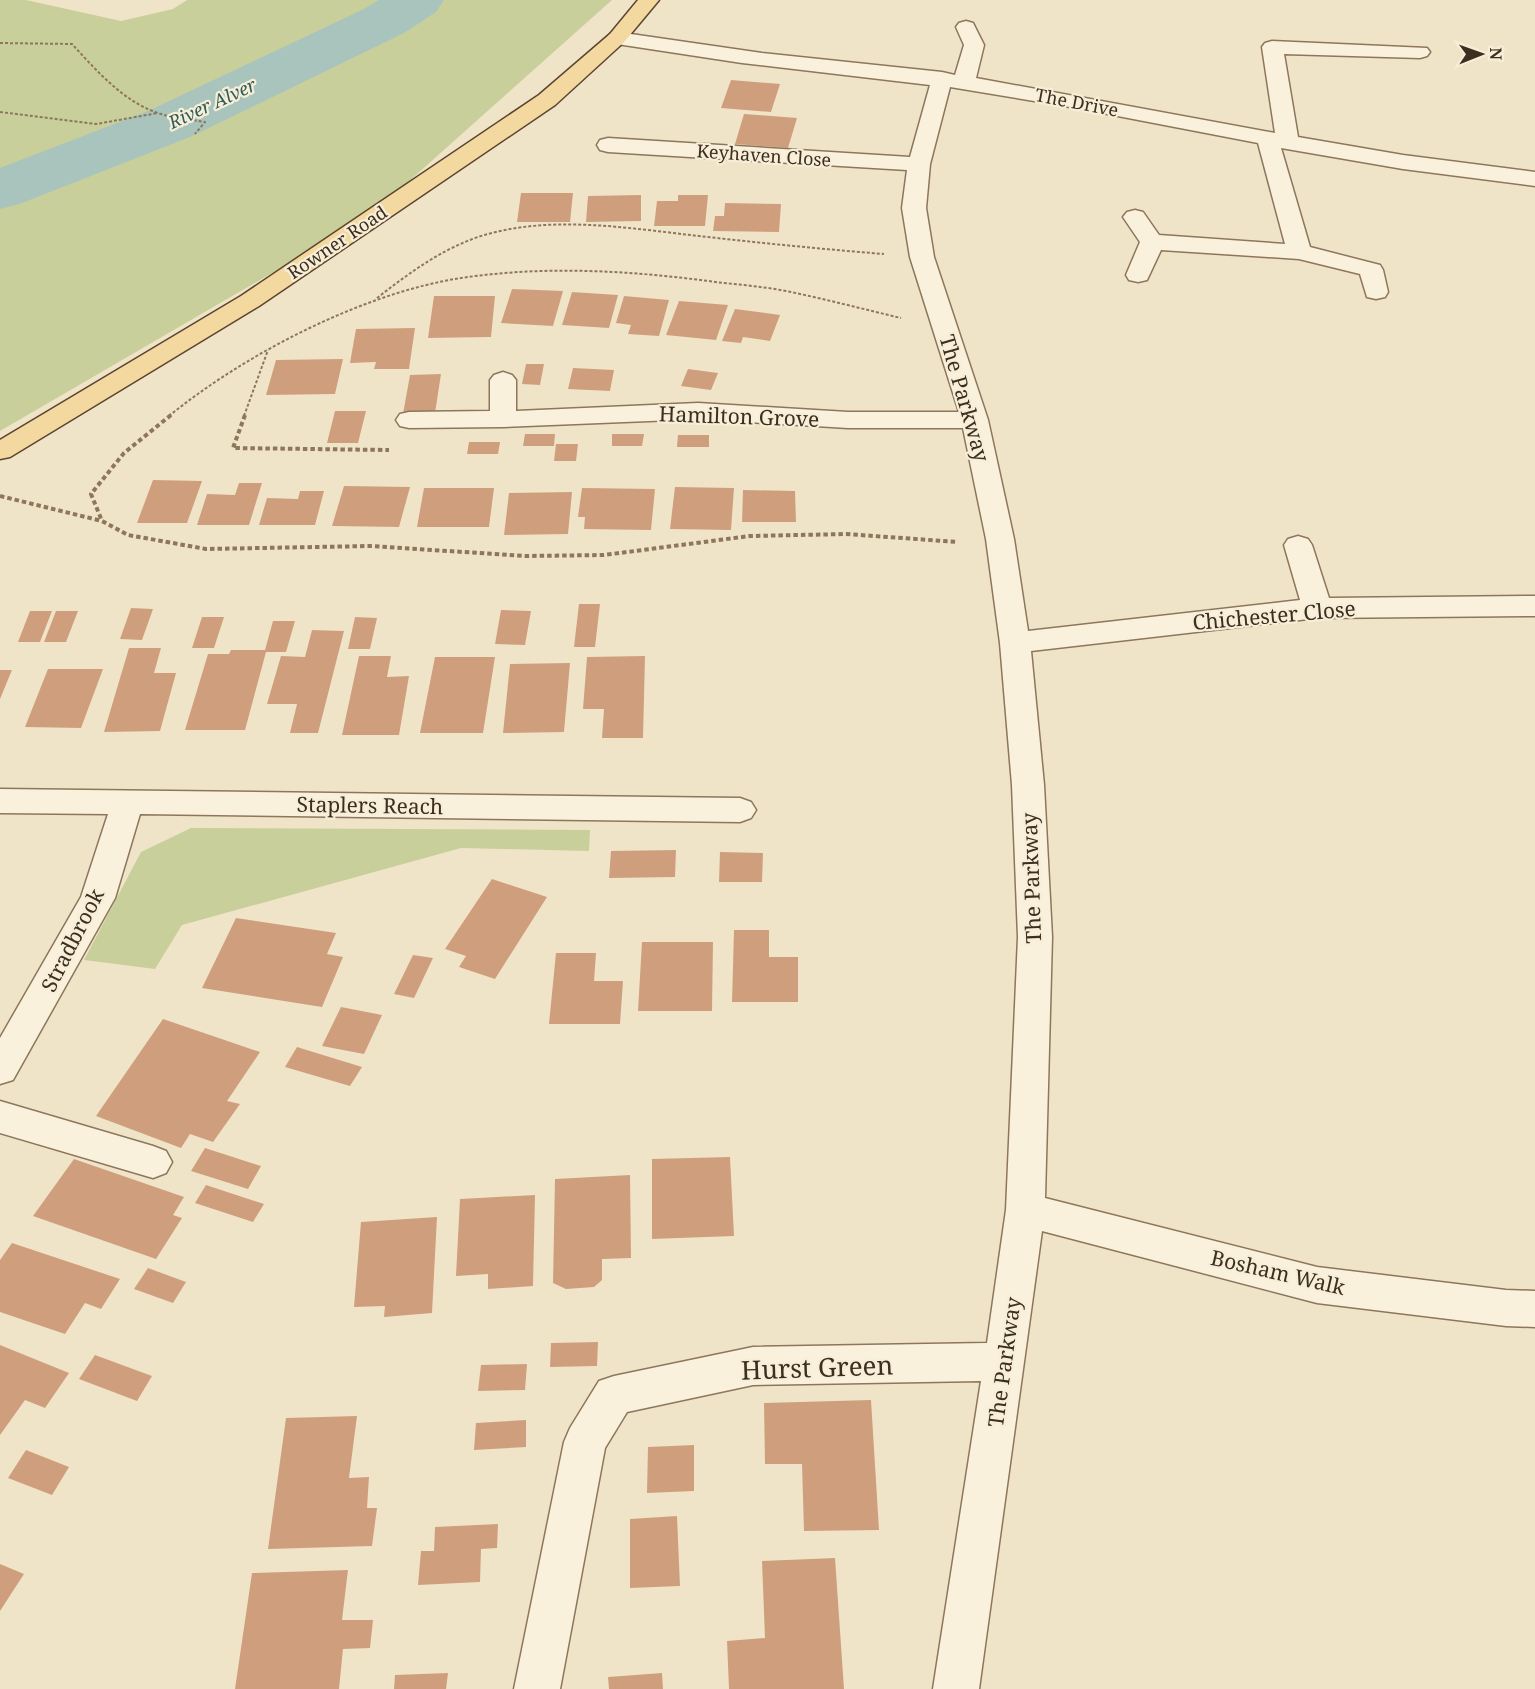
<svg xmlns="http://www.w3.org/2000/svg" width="1535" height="1689" viewBox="0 0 1535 1689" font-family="'Noto Serif',serif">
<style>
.green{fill:#c9cf9b}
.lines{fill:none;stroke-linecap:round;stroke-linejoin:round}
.river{fill:#a9c4bc;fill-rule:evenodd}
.building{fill:#cf9f7d}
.minor-casing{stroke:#8d765c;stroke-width:3}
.major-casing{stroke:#5b4430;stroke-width:3}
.path-far1{stroke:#8d765c;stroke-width:2;stroke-dasharray:3 2;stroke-linecap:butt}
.path{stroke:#8d765c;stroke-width:4;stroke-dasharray:4.5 3;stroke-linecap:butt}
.minor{fill:#faf1dc;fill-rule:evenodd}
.major{fill:#f3d9a0;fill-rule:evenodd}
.labels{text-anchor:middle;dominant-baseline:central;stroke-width:4.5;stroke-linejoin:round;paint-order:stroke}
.far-street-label{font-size:18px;fill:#3d2e20;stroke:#f7eed8}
.far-water-label{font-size:18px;font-style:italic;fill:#2f5d5a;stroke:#f7eed8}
.street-label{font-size:21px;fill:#3d2e20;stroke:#f7eed8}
.near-street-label{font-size:26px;fill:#3d2e20;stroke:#f7eed8}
</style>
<rect width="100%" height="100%" fill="#f0e4c8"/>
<g class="green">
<path d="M0,0h26l95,21 52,-12 14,-9h425l-242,216 -370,215z"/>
<path d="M191,828l399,2 -1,21 -128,-3 -279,77 -27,44 -71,-9 57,-108z"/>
</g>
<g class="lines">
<path class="river" d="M379,0h65l-8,12 -32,21 -214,104 -168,66 -22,6v-41l148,-57 216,-102z"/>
</g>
<g class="building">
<path d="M731,80l49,4 -9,28 -50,-4z"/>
<path d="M744,114l53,4 -9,30 -53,-4z"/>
<path d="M521,193h52l-3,29h-53z"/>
<path d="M641,195v26l-55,1 2,-26z"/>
<path d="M678,195h30l-3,31h-51l3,-25h21z"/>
<path d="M725,203l56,1 -2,28 -66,-1 2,-15h9z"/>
<path d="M512,289l51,2 -10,35 -52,-3z"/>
<path d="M572,292l46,3 -9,33 -47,-3z"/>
<path d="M434,296h61l-4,41 -63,1z"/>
<path d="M624,296l45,4 -10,36 -31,-2 3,-9 -15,-2z"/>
<path d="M679,301l49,4 -12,35 -50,-5z"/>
<path d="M735,309l45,6 -10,26 -27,-4 -2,6 -19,-2z"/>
<path d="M415,328l-6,41h-35l2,-7 -26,1 6,-34z"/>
<path d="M343,359l-8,35 -69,1 10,-35z"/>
<path d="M526,364h18l-4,21 -18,-1z"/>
<path d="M573,368l41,2 -4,21 -42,-2z"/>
<path d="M688,369l30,4 -7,17 -30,-4z"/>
<path d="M441,374l-6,39 -32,1 7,-39z"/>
<path d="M335,411h31l-8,32h-31z"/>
<path d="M525,434h30l-1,12h-31z"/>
<path d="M612,434h32l-2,12h-30z"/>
<path d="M678,435h31v12h-32z"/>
<path d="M469,442h31l-2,12h-31z"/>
<path d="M556,444h22l-2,17h-22z"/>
<path d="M153,480l49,1 -15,42h-50z"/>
<path d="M239,483h23l-13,42h-52l10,-31 28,1z"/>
<path d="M344,486l66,1 -11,40 -67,-1z"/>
<path d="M675,487l59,1 -3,42 -61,-1z"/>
<path d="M424,488h70l-5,39h-72z"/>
<path d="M582,488l73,1 -4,41 -67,-1 1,-12h-7z"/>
<path d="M743,490l52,1 1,31h-54z"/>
<path d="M300,491h24l-9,34h-56l8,-27 31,1z"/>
<path d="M572,492l-4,42 -64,1 5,-42z"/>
<path d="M579,604h21l-5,43h-21z"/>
<path d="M131,608l22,1 -11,31 -22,-1z"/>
<path d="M501,610l30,1 -6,34 -30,-1z"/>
<path d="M30,611h22l-12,31h-22z"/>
<path d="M56,611h22l-12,31h-22z"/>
<path d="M202,617h22l-10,31h-22z"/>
<path d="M355,617l22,1 -7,31h-22z"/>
<path d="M273,621h22l-9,31h-20l-21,78h-60l23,-76h21l2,-4h34z"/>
<path d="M312,630l32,1 -26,102h-28l7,-29h-30l14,-48 24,1z"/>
<path d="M129,648h32l-7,25h22l-16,58 -56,1z"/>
<path d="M359,656h32l-4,21 22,-1 -10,59h-57z"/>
<path d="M645,656l-2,82h-41l2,-29h-21l4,-52z"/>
<path d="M435,657h60l-12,76h-63z"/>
<path d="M570,663l-6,69 -61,1 7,-69z"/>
<path d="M48,669h55l-22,59 -56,-1z"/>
<path d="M0,670h12l-12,29z"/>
<path d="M676,850l-1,27 -66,1 2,-27z"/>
<path d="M720,852l43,1 -1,29h-43z"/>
<path d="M492,879l55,18 -52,82 -36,-12 7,-11 -21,-7z"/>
<path d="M236,918l100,15 -9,21 16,3 -21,50 -120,-19z"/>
<path d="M734,930h35v27h29v45h-66z"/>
<path d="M642,942h71l-1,69h-74z"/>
<path d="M556,953h40l-2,28h29l-3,43h-71z"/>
<path d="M413,955l20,3 -19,40 -20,-4z"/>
<path d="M341,1007l41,8 -18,39 -42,-8z"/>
<path d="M163,1019l97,33 -33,49 13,3 -27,38 -23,-8 -9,14 -85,-32z"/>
<path d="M297,1047l65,20 -12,19 -65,-19z"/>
<path d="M205,1148l56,18 -13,23 -57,-18z"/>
<path d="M730,1157l4,79 -82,3v-80z"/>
<path d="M74,1159l110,38 -11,18 9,3 -26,41 -123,-43z"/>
<path d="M630,1175l1,83 -29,1v21l-8,7 -28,2 -13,-6 2,-104z"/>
<path d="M206,1185l58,19 -11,18 -58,-19z"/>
<path d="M535,1195l-2,91 -45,3v-15l-32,2 4,-77z"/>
<path d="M437,1217l-5,96 -48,4 1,-11 -31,1 7,-85z"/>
<path d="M12,1243l108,36 -19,30 -16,-6 -20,31 -65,-22v-52z"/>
<path d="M148,1268l38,14 -13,21 -39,-14z"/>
<path d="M598,1342l-1,24 -47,1 1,-24z"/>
<path d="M0,1345l69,28 -24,35 -20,-8 -25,35z"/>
<path d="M95,1355l57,21 -15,25 -58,-22z"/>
<path d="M527,1364l-2,26 -47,1 3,-26z"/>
<path d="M871,1400l8,130 -75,1 -2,-67h-37l-1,-61z"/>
<path d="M357,1416l-8,62 20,-1 -2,31h10l-5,38 -104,3 18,-131z"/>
<path d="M526,1420v27l-52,3 2,-27z"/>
<path d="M694,1445v46l-47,2 1,-46z"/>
<path d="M26,1450l43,17 -17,28 -44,-17z"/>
<path d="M677,1516l3,70 -50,2v-69z"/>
<path d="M498,1524l-1,24 -16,1 -1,33 -62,3 3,-34h13l1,-24z"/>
<path d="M835,1558l9,131h-115l-2,-48 38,-3 -3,-77z"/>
<path d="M0,1564l24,10 -24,37z"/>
<path d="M348,1570l-6,50h31l-3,28 -27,1 -4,40h-104l17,-116z"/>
<path d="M448,1673l-2,16h-52l1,-14z"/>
<path d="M662,1673l1,16h-54l-1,-12z"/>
</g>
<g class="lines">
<g class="minor-casing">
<g id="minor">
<path d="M966,21l7,2 11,22 -8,33 299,55 -13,-86 3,-4 7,-2 155,7 3,4 -3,4 -7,2 -136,-4 14,83 105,18 132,17v14l-132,-17 -122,-21 29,99 70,18 3,5 5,22 -3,5 -9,2 -9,-2 -7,-23 -61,-15 -138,-9 -14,30 -9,2 -9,-2 -3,-5 14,-33 -17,-25 4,-5 8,-2 8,2 16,23 126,9 -27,-101 -182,-35 -126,-21 -20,77 -4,44 8,49 54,163 26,119 14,92 272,-31 -16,-55 4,-6 10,-3 10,3 4,6 17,53 206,-2v20l-218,2 -286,33 13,134 8,152 -7,261 272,69 189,23 29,1v36l-29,-1 -189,-23 -275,-72 -63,458h-46l48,-308 -228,4 -126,27 -22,36 -45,241h-46l50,-247 6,-14 29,-47 15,-5 139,-29 234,-4 19,-133 12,-273 -6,-152 -12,-142 -14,-104 -23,-111h-115l-150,-9 -195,8 -94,1 -9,-2 -4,-6 4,-6 9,-2 81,-1v-31l4,-5 9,-3 9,3 4,5v31l182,-8 150,9h111l-49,-155 -8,-49 5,-38 -299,-18 -8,-2 -3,-5 3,-5 8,-2 302,19 20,-72 -188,-22 -125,-19 -7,-2 -3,-4 3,-4 7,-2 145,21 180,19 13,3 9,-30 -8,-18 3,-4z"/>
<path d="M0,789l740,9 11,4 5,8 -5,8 -11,4 -600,-8 -25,84 -102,182 -13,4v-46l81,-141 27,-83 -108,-1z"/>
<path d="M0,1101l153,45 13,5 6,11 -6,11 -13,5 -153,-45z"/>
</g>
</g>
<g class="major-casing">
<path id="major" d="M638,0h21l-35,42 -69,63 -296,201 -249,151 -10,2v-19l241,-144 298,-201 71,-61z"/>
</g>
<g class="path-far1">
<path d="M0,43l72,1c23,25 50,56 83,68 16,6 33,7 50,10l-10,12"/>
<path d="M0,112l96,12 62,-11"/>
<path d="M377,298c31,-24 63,-48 101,-61 70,-23 149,-9 221,-1 61,7 123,13 185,18"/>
<path d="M169,416c76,-62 194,-123 292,-138 87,-13 176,-7 262,5 21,2 42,4 63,8 39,8 77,18 115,27"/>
<path d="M244,416l24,-66"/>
</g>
<g class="path">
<path d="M171,415l-47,38 -33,41 11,27 26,14 78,14 164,-3 156,10 78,-1 146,-19 96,-2 112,8"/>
<path d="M245,415l-12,33 156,2"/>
<path d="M0,496l102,25"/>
</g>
<use href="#minor" class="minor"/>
<use href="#major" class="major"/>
</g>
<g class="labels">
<g class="far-street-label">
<text transform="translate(1077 102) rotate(11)">The Drive</text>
<text transform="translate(764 155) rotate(4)">Keyhaven Close</text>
<text transform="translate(337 242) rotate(-34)">Rowner Road</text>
</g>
<g class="far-water-label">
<text transform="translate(212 103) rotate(-25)">River Alver</text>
</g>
<g class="street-label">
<text transform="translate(965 398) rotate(74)">The Parkway</text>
<text transform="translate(739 416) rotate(2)">Hamilton Grove</text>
<text transform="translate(1274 615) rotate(-5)">Chichester Close</text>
<text transform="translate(370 805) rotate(1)">Staplers Reach</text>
<text transform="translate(1031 878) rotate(-92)">The Parkway</text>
<text transform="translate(72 940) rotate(-63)">Stradbrook</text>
<text transform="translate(1278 1272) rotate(13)">Bosham Walk</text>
<text transform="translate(1004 1362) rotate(-82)">The Parkway</text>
</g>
<g class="near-street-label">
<text transform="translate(817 1367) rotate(-2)">Hurst Green</text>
</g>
</g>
<g transform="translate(1481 54) rotate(89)" stroke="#f7eed8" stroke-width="4.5" paint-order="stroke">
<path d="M0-4.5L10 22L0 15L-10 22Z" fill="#3d2e20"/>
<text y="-9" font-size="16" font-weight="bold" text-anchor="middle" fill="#3d2e20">N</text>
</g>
</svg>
